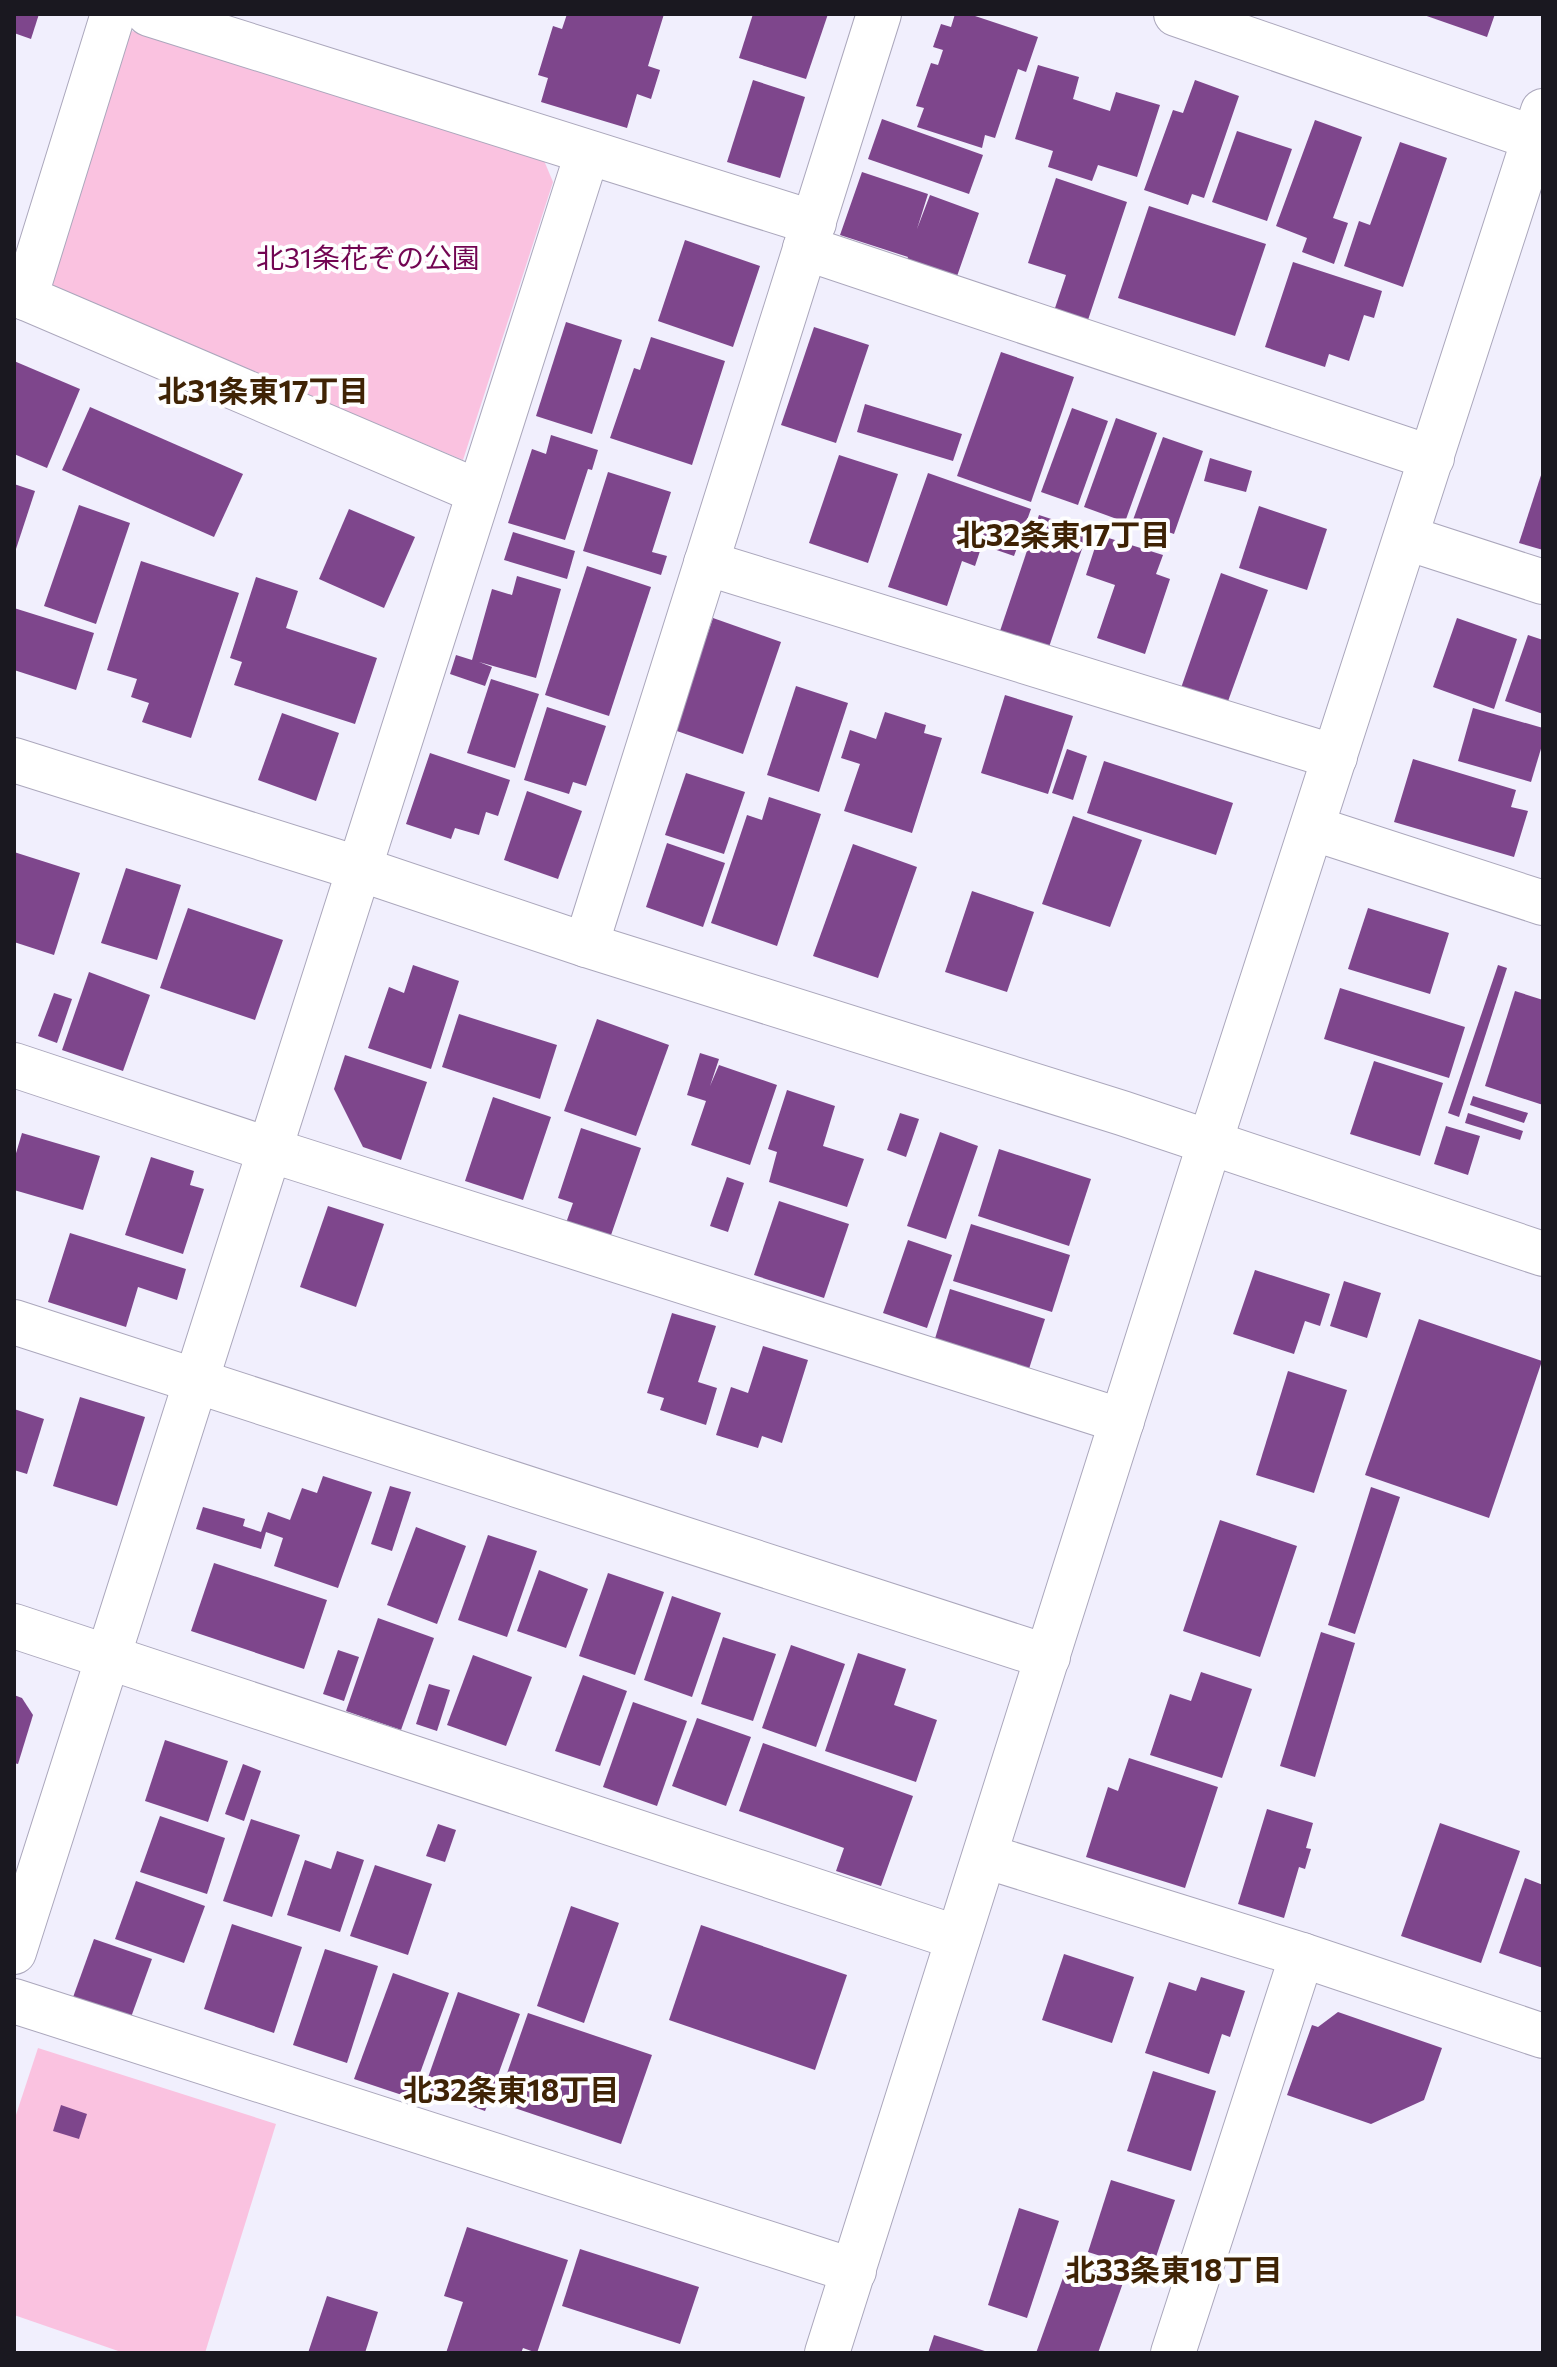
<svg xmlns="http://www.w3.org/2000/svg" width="1557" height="2367" viewBox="0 0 1557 2367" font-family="Commissioner,'Noto Sans JP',sans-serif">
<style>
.green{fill:#fac2e0}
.building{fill:#7e468c}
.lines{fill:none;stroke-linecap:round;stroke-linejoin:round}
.minor-casing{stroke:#aba7bc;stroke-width:46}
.minor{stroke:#fff;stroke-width:44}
.labels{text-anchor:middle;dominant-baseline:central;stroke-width:8;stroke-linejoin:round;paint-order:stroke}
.park-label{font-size:28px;fill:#720552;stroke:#fefefe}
.neighbourhood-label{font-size:30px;font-weight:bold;fill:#3f2305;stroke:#fefefe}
</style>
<rect width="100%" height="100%" fill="#f1effd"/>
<g class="green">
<path d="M125,29l415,122 13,31 -90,278 -417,-175z"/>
<path d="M38,2048l238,76 -71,229h-81l-110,-38v-194z"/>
</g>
<g class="building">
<path d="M14,14h25l-8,25 -17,-6z"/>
<path d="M567,14h97l-16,52 12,4 -9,29 -14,-5 -10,34 -86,-26 7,-24 -10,-3 15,-49 9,3z"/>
<path d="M753,14h75l-22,65 -67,-21z"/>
<path d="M955,14h14l69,23 -12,35 -8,-3 -23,69 -10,-3 -3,13 -65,-21 7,-19 -8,-2 15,-43 7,2 5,-15 -10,-3 8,-23 10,3z"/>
<path d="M1421,14h74l-8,23z"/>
<path d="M1038,65l41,12 -6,22 37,12 6,-19 44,13 -23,72 -39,-12 -6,16 -44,-14 5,-16 -38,-12z"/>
<path d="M753,80l52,17 -25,81 -53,-16z"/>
<path d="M1195,80l44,16 -35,102 -12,-4 -4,11 -44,-15 29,-80 10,3z"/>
<path d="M882,119l101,36 -14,39 -101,-35z"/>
<path d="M1315,120l47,17 -29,81 15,5 -14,41 -32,-12 5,-14 -31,-12z"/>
<path d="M1237,131l55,18 -25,72 -55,-19z"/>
<path d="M1400,142l47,16 -44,129 -59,-21 15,-45 11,4z"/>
<path d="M862,172l66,22 -11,35 13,-34 49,18 -24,69 -50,-18 3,-7 -68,-22z"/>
<path d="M1056,178l71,24 -39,118 -33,-12 11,-33 -38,-12z"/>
<path d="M1149,206l117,38 -31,92 -117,-38z"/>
<path d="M685,240l75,26 -27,81 -75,-26z"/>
<path d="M1293,262l89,29 -8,27 -10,-3 -15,46 -20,-7 -4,13 -60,-20z"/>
<path d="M566,322l56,18 -30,94 -56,-18z"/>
<path d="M814,327l55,18 -33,98 -55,-18z"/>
<path d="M651,337l74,24 -33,104 -82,-27 24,-70 6,2z"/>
<path d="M1001,352l73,25 -43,125 -74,-26z"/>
<path d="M14,361l66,28 -33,79 -33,-14z"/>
<path d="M865,404l97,30 -9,27 -96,-29z"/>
<path d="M90,407l153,67 -29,63 -152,-67z"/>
<path d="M1072,408l36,13 -30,84 -37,-13z"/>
<path d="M1116,418l41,15 -32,89 -41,-15z"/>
<path d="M551,435l47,15 -6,20 -4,-1 -23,71 -57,-17 24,-74 14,5z"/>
<path d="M1163,437l40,14 -29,83 -41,-14z"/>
<path d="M839,455l59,19 -30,89 -59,-20z"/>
<path d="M1210,458l42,13 -6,21 -42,-11z"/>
<path d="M1543,469v81l-24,-7z"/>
<path d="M608,472l63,20 -19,60 15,4 -6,19 -78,-24z"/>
<path d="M928,473l103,36 -17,47 -32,-11 -7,21 -13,-5 -15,45 -59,-19z"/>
<path d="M14,484l21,7 -20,61h-1z"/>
<path d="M79,505l51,18 -34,101 -52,-18z"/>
<path d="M1259,506l68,23 -20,61 -68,-22z"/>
<path d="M349,509l66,28 -31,71 -65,-29z"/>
<path d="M1039,515l49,16 -39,116 -49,-16z"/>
<path d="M513,532l62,19 -8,28 -63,-19z"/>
<path d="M1099,535l64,20 -7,19 14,5 -25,75 -48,-16 18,-53 -29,-10z"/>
<path d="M141,561l98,32 -48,145 -49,-16 7,-19 -18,-6 6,-18 -30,-9z"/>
<path d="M587,566l64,21 -42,129 -64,-21z"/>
<path d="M1221,573l47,17 -41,114 -46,-16z"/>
<path d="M517,576l44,13 -25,89 -57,-16 13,5 -7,19 -35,-12 6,-19 16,5 20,-71 20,6z"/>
<path d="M256,577l42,14 -12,37 91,30 -22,66 -121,-39 8,-23 -12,-4z"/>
<path d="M14,608l80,25 -18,57 -62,-20z"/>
<path d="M713,618l68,24 -38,112 -69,-24z"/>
<path d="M1457,618l60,21 -23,70 -61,-22z"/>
<path d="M1528,635l15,5v74l-38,-13z"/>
<path d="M491,679l48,15 -24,74 -48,-15z"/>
<path d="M796,686l52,17 -29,89 -52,-17z"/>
<path d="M1005,695l68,21 -25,78 -67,-21z"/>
<path d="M547,707l59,19 -20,60 -13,-4 -4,12 -45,-14z"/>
<path d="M1473,708l70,20v14l-12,40 -73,-21z"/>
<path d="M885,712l41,13 -2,8 18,5 -30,95 -68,-22 16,-47 -19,-6 9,-28 26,9z"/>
<path d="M282,713l57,20 -23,68 -58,-21z"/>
<path d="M1067,749l20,7 -14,44 -21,-7z"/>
<path d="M430,753l80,27 -12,36 -12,-4 -7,23 -24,-7 -4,11 -45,-15z"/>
<path d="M1413,759l103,31 -5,17 17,4 -14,46 -120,-35z"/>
<path d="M1104,761l129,42 -17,52 -129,-42z"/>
<path d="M686,773l59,19 -21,62 -59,-19z"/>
<path d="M527,791l55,20 -24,68 -54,-19z"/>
<path d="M769,797l52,17 -44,132 -66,-23 36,-108 15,5z"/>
<path d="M1073,816l69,24 -32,87 -68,-23z"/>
<path d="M667,843l58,20 -22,64 -57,-20z"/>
<path d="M853,844l64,23 -39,111 -65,-22z"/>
<path d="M14,852l66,21 -26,82 -40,-13z"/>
<path d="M126,868l55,17 -24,75 -56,-17z"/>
<path d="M972,891l62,21 -27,80 -62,-20z"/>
<path d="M188,908l95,32 -28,80 -95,-32z"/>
<path d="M1368,908l81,25 -19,61 -82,-25z"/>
<path d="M413,965l46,16 -28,88 -63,-21 21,-61 15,6z"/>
<path d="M1498,965l9,3 -48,149 -11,-4z"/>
<path d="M89,972l61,23 -27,76 -61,-21z"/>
<path d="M1340,988l125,39 -16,51 -125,-39z"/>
<path d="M1515,991l28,9v105l-58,-19z"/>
<path d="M54,993l18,6 -15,44 -19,-7z"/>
<path d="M459,1014l98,31 -17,54 -98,-32z"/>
<path d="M597,1019l72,26 -33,91 -72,-25z"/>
<path d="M700,1053l19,6 -9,27 9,-21 58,20 -27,80 -59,-20 15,-44 -19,-6z"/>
<path d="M345,1055l82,27 -26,78 -38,-13 -29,-58z"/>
<path d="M1374,1061l69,22 -23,73 -70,-22z"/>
<path d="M787,1090l48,16 -12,40 41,13 -17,48 -78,-25 8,-30 -9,-3z"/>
<path d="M1473,1096l55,17 -4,10 -54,-18z"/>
<path d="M493,1097l58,20 -28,83 -58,-19z"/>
<path d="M900,1113l19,6 -13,38 -19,-7z"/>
<path d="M1468,1113l55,18 -3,9 -55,-17z"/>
<path d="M1446,1126l34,10 -12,39 -34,-11z"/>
<path d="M581,1128l60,20 -31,90 -44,-15 7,-20 -15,-5z"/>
<path d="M940,1132l38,14 -32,93 -39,-13z"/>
<path d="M22,1133l78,23 -17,54 -69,-20v-30z"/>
<path d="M999,1149l92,30 -22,67 -91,-30z"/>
<path d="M151,1157l43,14 -4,14 14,4 -21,65 -58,-19z"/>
<path d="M727,1177l17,6 -16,49 -18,-6z"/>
<path d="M779,1201l70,23 -25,74 -70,-23z"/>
<path d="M328,1206l56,18 -28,83 -56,-20z"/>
<path d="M971,1224l99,31 -18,57 -99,-31z"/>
<path d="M70,1233l116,36 -9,31 -39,-13 -12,40 -78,-25z"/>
<path d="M908,1240l44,15 -25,73 -44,-15z"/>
<path d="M1255,1270l75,24 -10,32 -15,-5 -11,33 -61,-20z"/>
<path d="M1344,1281l37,12 -14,45 -37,-12z"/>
<path d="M950,1289l95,30 -17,53 -94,-30z"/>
<path d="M672,1313l44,13 -18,56 19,6 -11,37 -46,-15 4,-12 -17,-5z"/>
<path d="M1419,1319l123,42 -53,157 -124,-43z"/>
<path d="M763,1346l45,14 -26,83 -20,-7 -4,12 -42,-13 15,-48 17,6z"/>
<path d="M1288,1371l59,19 -33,103 -58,-18z"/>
<path d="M80,1397l65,20 -28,89 -64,-20z"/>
<path d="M14,1409l30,10 -17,55 -13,-4z"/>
<path d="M323,1476l49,16 -34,96 -64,-22 9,-28 -17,-6 -5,17 -65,-20 7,-22 42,12 -2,7 18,6 7,-20 22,8 12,-32 15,5z"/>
<path d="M390,1486l21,6 -19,59 -21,-7z"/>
<path d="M1371,1487l29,10 -45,137 -27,-9z"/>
<path d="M1220,1520l77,26 -37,111 -77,-26z"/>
<path d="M416,1527l50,19 -29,78 -50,-19z"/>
<path d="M488,1535l49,16 -30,86 -49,-17z"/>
<path d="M214,1563l113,37 -23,69 -113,-38z"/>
<path d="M539,1570l49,19 -22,59 -49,-17z"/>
<path d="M608,1573l56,19 -29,83 -56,-19z"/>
<path d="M672,1596l49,17 -29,84 -48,-17z"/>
<path d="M378,1618l56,20 -33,92 -55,-19z"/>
<path d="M1321,1632l34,11 -40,134 -35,-11z"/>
<path d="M723,1637l53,17 -23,67 -52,-17z"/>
<path d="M791,1645l54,19 -29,83 -54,-19z"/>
<path d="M338,1650l21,7 -15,44 -21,-7z"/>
<path d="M858,1653l48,16 -12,36 43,15 -21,62 -91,-31z"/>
<path d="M473,1655l59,22 -26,69 -59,-21z"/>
<path d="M1201,1672l51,17 -30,89 -72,-23 20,-61 21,7z"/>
<path d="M583,1675l44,16 -27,75 -45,-15z"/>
<path d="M429,1684l21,6 -13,41 -21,-7z"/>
<path d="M14,1695l8,3 11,17 -15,49 -4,-1z"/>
<path d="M633,1702l54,19 -30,85 -54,-19z"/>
<path d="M697,1718l54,19 -25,69 -54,-20z"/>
<path d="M165,1740l63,21 -20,61 -63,-21z"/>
<path d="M763,1743l150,53 -32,90 -45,-15 8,-23 -105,-37z"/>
<path d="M1129,1758l89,29 -33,101 -99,-31 22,-70 10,4z"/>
<path d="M243,1764l18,7 -17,50 -19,-7z"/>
<path d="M1267,1809l46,14 -7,25 5,1 -6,20 -6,-2 -15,51 -46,-14z"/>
<path d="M160,1816l65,22 -18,56 -67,-22z"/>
<path d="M251,1819l49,16 -28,82 -49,-16z"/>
<path d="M1440,1823l80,28 -39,112 -80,-27z"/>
<path d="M438,1824l18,6 -11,32 -19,-6z"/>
<path d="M337,1851l27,9 -24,72 -53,-17 18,-55 26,9z"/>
<path d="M375,1865l57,19 -24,71 -58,-19z"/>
<path d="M1525,1878l18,7v83l-44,-15z"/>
<path d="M136,1881l69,25 -21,57 -69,-24z"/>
<path d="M571,1906l48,17 -35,100 -47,-17z"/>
<path d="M232,1924l70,23 -28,86 -70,-24z"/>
<path d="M701,1925l146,50 -32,95 -146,-50z"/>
<path d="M94,1939l58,20 -22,61 -58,-20z"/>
<path d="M325,1949l53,17 -31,97 -54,-18z"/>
<path d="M1064,1954l70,23 -22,66 -70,-23z"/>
<path d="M393,1973l56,20 -38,105 -57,-19z"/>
<path d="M1201,1977l44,14 -15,46 -8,-3 -13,40 -64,-21 24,-71 27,9z"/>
<path d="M458,1992l62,22 -35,97 -61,-22z"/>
<path d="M1338,2012l104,36 -18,52 -53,24 -84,-29 25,-70 6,2z"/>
<path d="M528,2013l124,42 -31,89 -124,-42z"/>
<path d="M1153,2071l63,20 -25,80 -64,-20z"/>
<path d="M61,2105l26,9 -8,25 -26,-8z"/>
<path d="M1111,2180l64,20 -24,72 -63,-20z"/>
<path d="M1019,2208l40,13 -32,97 -39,-13z"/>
<path d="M467,2227l101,33 -31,93 -14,-5 -2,5h-75l17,-51 -19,-6z"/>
<path d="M580,2249l119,38 -19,57 -118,-38z"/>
<path d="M1069,2261l55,19 -26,73h-62z"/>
<path d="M327,2296l51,16 -13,41h-57z"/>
<path d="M934,2335l54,17v1h-60z"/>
</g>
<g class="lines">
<g class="minor-casing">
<g id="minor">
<path d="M149,14l665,209"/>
<path d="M1176,14l358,124"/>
<path d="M805,248l627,210"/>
<path d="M14,293l465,199"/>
<path d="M25,298l88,-284"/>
<path d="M1407,538l136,44"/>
<path d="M706,563l629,194"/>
<path d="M14,760l346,109 226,76 536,168 421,141"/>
<path d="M1312,828l231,75"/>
<path d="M586,945l293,-931"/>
<path d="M14,1065l256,85 852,271"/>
<path d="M14,1322l1034,335"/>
<path d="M14,1626l944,312"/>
<path d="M985,1856l317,99 241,81"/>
<path d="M14,1952l573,-1798"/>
<path d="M14,2001l840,270"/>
<path d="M827,2353l383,-1211 333,-1031"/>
<path d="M1173,2353l129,-398"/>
</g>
</g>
<use href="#minor" class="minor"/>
</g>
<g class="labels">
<g class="park-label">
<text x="368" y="257">北31条花ぞの公園</text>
</g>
<g class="neighbourhood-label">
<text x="263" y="389">北31条東17丁目</text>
<text x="1063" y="533">北32条東17丁目</text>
<text x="511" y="2088">北32条東18丁目</text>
<text x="1174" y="2268">北33条東18丁目</text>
</g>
</g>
<rect width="1557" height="2367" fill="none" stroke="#1a1820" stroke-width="32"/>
</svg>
